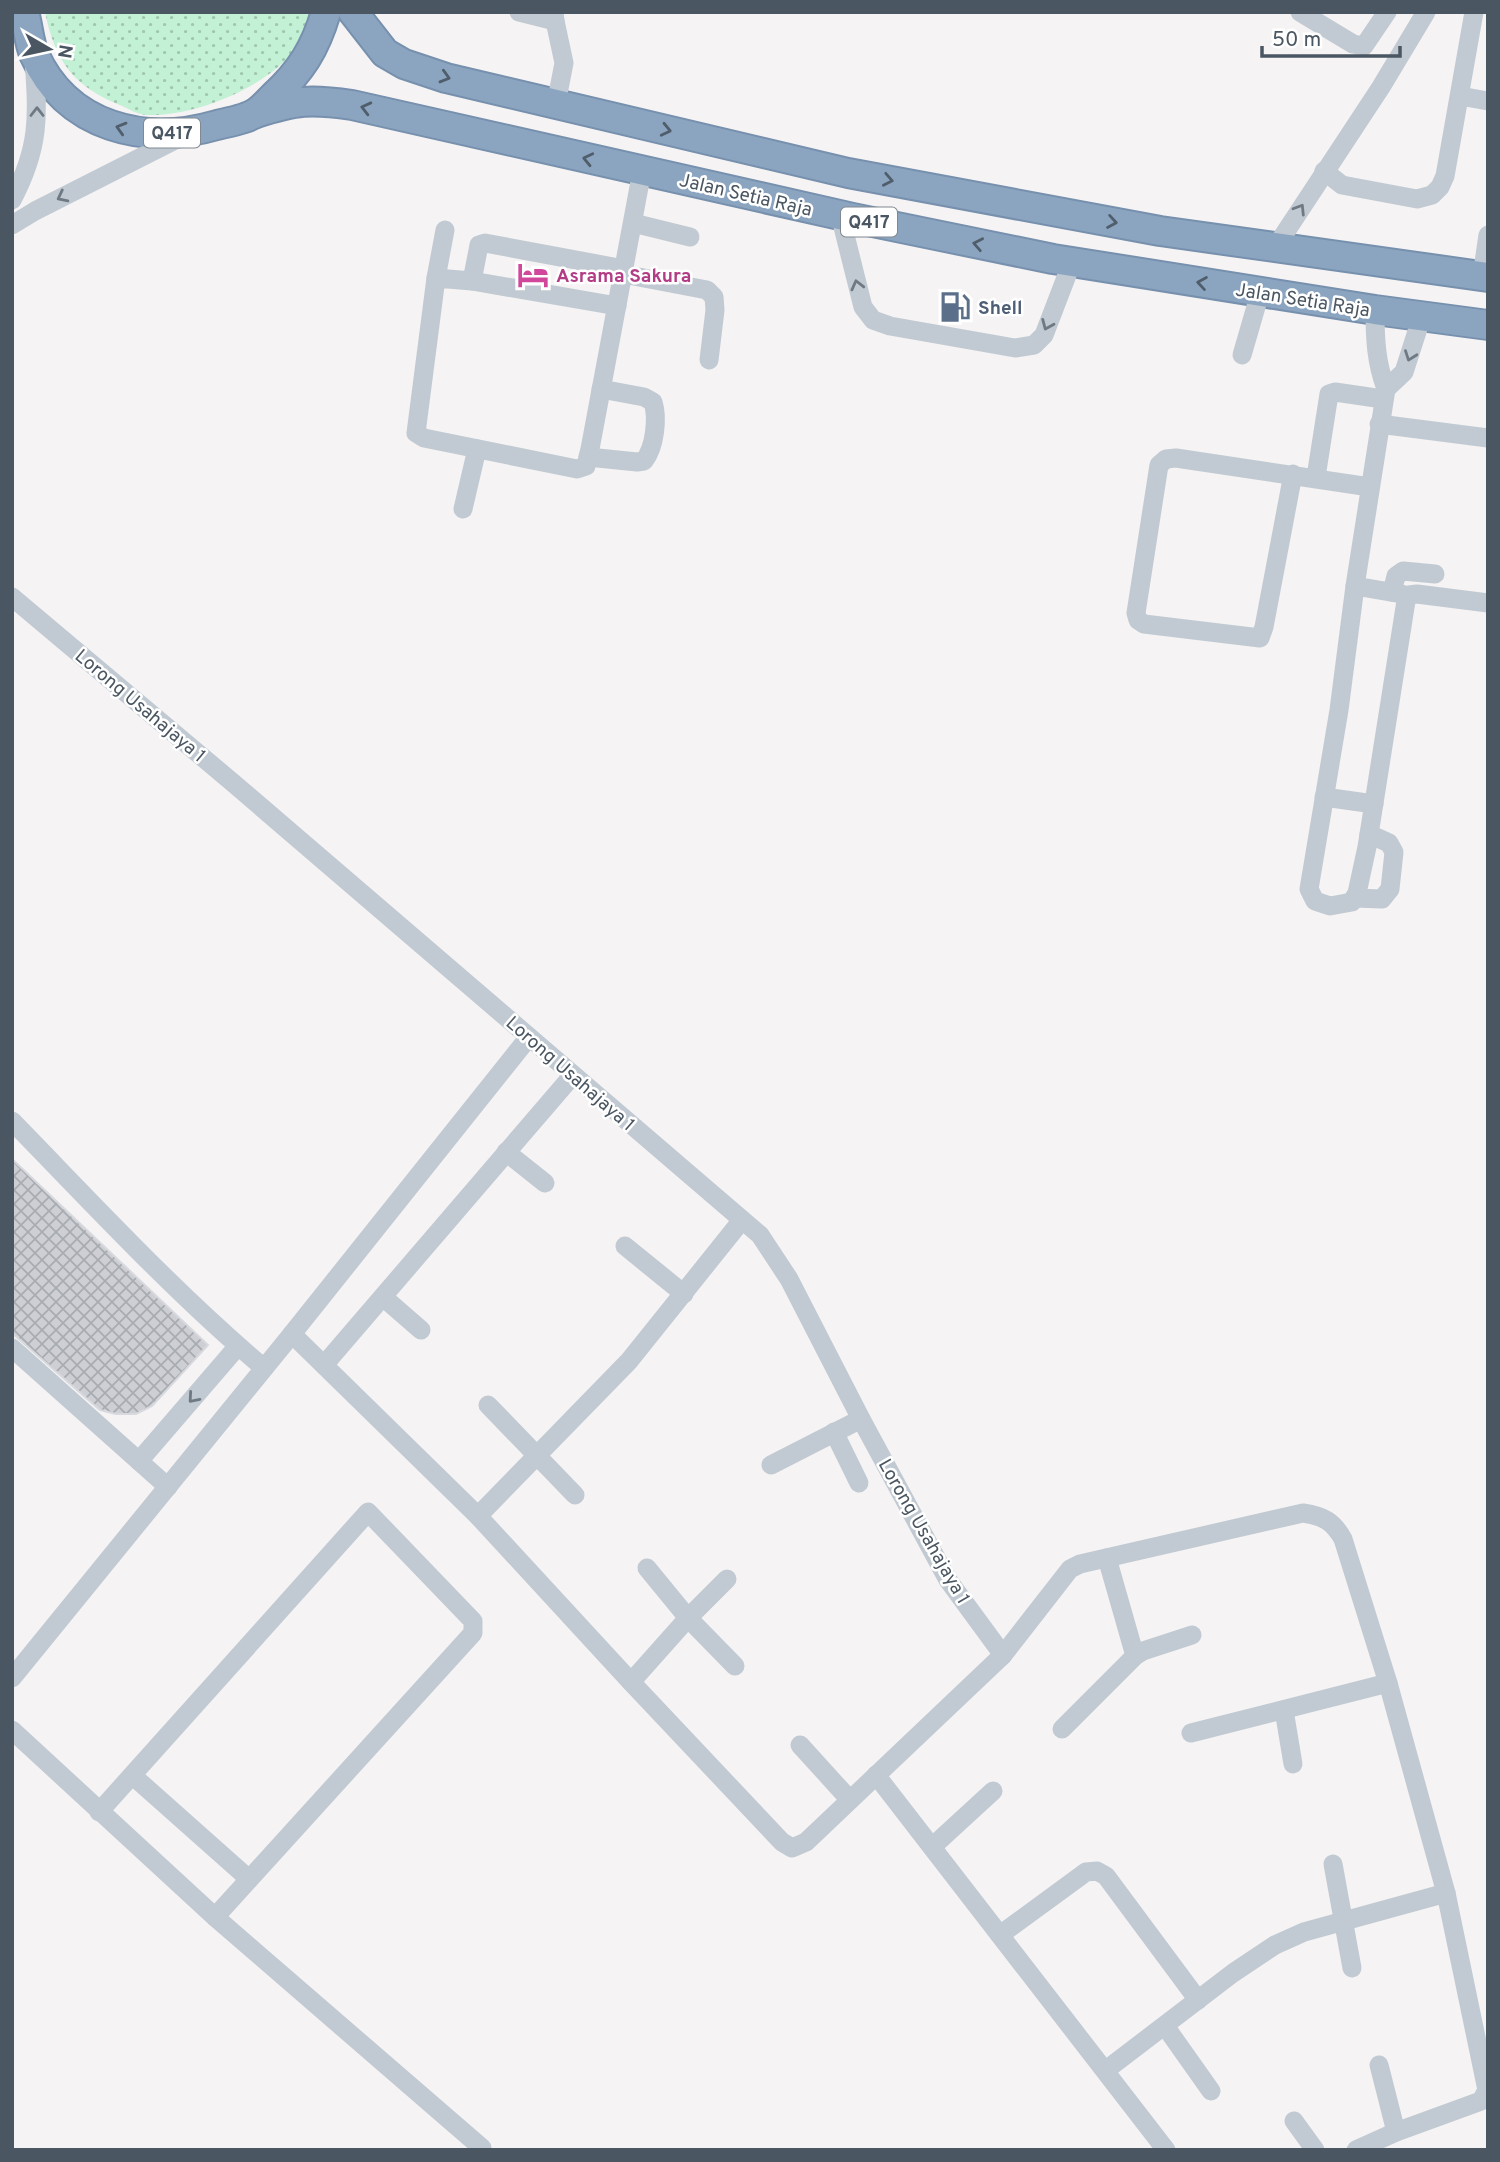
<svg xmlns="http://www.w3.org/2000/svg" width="1500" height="2162" font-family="Overpass,sans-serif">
  <defs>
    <pattern id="grass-dots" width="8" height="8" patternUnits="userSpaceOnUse" patternTransform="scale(1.75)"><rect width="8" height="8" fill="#c3f1d5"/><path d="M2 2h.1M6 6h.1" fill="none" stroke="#a0c6b0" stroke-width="1.8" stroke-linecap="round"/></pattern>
    <pattern id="building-cross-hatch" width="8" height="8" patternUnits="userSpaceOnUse" patternTransform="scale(1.75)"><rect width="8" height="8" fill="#cdcfd5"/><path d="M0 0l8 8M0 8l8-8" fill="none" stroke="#a8abb0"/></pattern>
  </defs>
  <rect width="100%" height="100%" fill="#f5f3f3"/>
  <path fill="url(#grass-dots)" d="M45 12H313C308 28 302 41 291 54 262 89 192 117 147 115 139 115 129 109 122 106 74 87 55 62 45 12Z"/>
  <polygon fill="url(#building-cross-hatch)" stroke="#d7d9de" stroke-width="2" points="12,1159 208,1345 152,1406 136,1414 116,1414 100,1410 12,1333"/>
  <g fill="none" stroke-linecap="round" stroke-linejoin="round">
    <defs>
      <g id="highway">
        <path d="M24 12C28 26 29 42 34 54 67 128 145 146 217 125 229 122 247 119 257 112 263 108 268 102 273 97 301 71 315 49 326 12"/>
        <polyline points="353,12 385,53 404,64 446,78 848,173 1160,231 1488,277"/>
        <path d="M256 113C297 100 310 99 352 105L853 218 1053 259 1375 310 1488 325"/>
      </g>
    </defs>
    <use href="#highway" stroke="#7690ad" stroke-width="32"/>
    <g stroke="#c1cad2" stroke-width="19">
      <polyline points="519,12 555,21 554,12"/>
      <polyline points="1300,12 1353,44 1364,46 1387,12"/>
      <polyline points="555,21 564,63 556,104"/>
      <polyline points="1460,96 1488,101"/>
      <polyline points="1324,171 1342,185 1417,199 1432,195 1440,187 1445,176 1474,12"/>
      <path d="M12 200C40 147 38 117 34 59"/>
      <polyline points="840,215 863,307 873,320 890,326 1015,348 1034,345 1044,335 1072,262"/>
      <polyline points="633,223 690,237"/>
      <polyline points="12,225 35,211 181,137"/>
      <polyline points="1275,248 1381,87 1426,12"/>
      <polyline points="624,269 485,243 479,245 472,281 436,278 416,433 424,438 577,469 586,466 590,449 642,171"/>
      <polyline points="623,274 707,290 714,297 715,310 709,360"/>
      <polyline points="1482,276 1488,235"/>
      <polyline points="436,278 445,230"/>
      <polyline points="472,281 617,306"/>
      <path d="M1375 310C1375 339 1376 362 1386 389L1355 586 1339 710 1309 889 1315 901 1330 906 1352 902 1357 893 1367 847 1406 601 1409 595 1417 594 1488 603"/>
      <polyline points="1242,355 1260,293"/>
      <polyline points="1386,389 1404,372 1422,316"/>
      <polyline points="1379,424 1488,438"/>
      <path d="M588 457 637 462 644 461C655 447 658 418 653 402L644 397 601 389"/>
      <polyline points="1293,474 1264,627 1260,638 1144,624 1138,620 1136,613 1159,465 1166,459 1176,458 1370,487"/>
      <polyline points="1316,477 1329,394 1335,392 1383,399"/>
      <polyline points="463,509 477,449"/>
      <polyline points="1355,586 1402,594"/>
      <polyline points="1392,592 1396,576 1403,571 1435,574"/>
      <polyline points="12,597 232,782 760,1235 789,1279 861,1419 948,1580 1003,1655"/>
      <polyline points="1324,797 1374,804"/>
      <polyline points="1354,898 1382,899 1390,889 1394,852 1389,843 1369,834"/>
      <path d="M12 1121C94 1205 175 1293 264 1368"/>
      <polyline points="506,1152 545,1183"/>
      <polyline points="625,1246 684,1294"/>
      <polyline points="383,1297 421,1330"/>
      <path d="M292 1334 478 1516 631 1682 782 1842 792 1848 806 1842 1003 1655 1070 1569 1080 1564 1303 1513C1323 1516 1333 1521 1343 1539L1388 1683 1446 1893 1487 2090 1481 2101 1396 2132 1356 2150"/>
      <polyline points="12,1348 168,1487"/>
      <polyline points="324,1365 573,1075"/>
      <polyline points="488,1405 575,1495"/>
      <polyline points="834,1432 859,1483"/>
      <polyline points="139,1461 238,1346"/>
      <polyline points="771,1465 861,1419"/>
      <polyline points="478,1516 629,1361 742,1220"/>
      <polyline points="1107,1558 1135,1656"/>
      <polyline points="647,1568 688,1618 735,1666"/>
      <polyline points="12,1678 292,1334 529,1037"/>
      <polyline points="631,1682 688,1618 727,1579"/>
      <polyline points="1284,1710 1293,1764"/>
      <polyline points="1062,1729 1135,1656 1143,1651 1192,1635"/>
      <polyline points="12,1730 215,1917 482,2148"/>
      <polyline points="1191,1733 1388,1683"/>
      <polyline points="800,1745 850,1800"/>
      <polyline points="876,1775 1166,2150"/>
      <polyline points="133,1776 249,1879"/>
      <polyline points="99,1812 368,1512 473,1621 473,1633 215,1917"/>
      <polyline points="932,1847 993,1791"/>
      <polyline points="1333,1864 1352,1968"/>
      <polyline points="1000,1935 1086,1872 1097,1871 1106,1876 1198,2000"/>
      <polyline points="1165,2026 1211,2091"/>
      <polyline points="1379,2065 1396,2132"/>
      <polyline points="1106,2070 1233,1973 1275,1945 1304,1932 1446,1893"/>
      <polyline points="1294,2121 1315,2150"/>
    </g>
    <use href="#highway" stroke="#8ba5c1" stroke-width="28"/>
  </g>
  <defs><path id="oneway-chevron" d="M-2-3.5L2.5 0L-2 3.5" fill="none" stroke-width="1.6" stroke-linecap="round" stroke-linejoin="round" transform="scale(1.75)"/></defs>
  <g stroke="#505e6b">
    <use href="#oneway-chevron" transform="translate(445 77) rotate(16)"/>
    <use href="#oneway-chevron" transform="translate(366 108) rotate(-166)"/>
    <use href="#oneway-chevron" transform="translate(121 128) rotate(-164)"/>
    <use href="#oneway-chevron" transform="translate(666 130) rotate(13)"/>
    <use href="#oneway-chevron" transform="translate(588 159) rotate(-167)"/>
    <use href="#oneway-chevron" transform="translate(888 180) rotate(11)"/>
    <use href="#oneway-chevron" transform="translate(1112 222) rotate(10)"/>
    <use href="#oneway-chevron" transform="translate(978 244) rotate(-169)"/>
    <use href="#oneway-chevron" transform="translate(1202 283) rotate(-171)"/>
  </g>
  <g stroke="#6e7983">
    <use href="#oneway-chevron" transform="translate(37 112) rotate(-90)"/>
    <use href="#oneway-chevron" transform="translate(62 197) rotate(153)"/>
    <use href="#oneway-chevron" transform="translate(1300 209) rotate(-58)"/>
    <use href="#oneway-chevron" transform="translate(857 285) rotate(-104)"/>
    <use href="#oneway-chevron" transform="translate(1047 325) rotate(113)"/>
    <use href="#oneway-chevron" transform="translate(1410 356) rotate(110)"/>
    <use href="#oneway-chevron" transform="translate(193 1398) rotate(131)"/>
  </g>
  <defs>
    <symbol id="hotel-bare" viewBox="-9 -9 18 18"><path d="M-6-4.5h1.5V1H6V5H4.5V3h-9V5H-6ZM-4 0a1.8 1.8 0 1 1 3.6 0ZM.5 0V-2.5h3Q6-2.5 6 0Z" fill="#d1479c" stroke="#fff" stroke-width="2.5" paint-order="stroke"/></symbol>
    <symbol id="fuel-bare" viewBox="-9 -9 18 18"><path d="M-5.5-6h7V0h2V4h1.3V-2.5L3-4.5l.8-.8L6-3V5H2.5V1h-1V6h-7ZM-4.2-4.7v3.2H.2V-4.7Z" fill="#5c6f8a" stroke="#fff" stroke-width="2.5" paint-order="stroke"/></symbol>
  </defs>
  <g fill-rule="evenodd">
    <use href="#hotel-bare" x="511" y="253" width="44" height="44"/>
    <use href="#fuel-bare" x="933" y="285" width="44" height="44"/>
  </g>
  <g text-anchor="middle" stroke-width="5" stroke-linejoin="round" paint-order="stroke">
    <g fill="#fff" stroke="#808990" stroke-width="2">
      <rect x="144" y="118.5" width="56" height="29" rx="5"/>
      <rect x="841" y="207.5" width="56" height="29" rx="5"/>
    </g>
    <g font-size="18" font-weight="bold" fill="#4a5661">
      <text x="172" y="139">Q417</text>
      <text x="869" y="228">Q417</text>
    </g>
    <g font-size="19" fill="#4a5661" stroke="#fff">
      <text transform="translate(746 194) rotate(13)" y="7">Jalan Setia Raja</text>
      <text transform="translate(1303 299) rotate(9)" y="7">Jalan Setia Raja</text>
      <text transform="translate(141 705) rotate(40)" y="7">Lorong Usahajaya 1</text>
      <text transform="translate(571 1073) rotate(41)" y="7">Lorong Usahajaya 1</text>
      <text transform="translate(925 1531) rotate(60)" y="7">Lorong Usahajaya 1</text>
    </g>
    <g font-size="19" font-weight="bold" fill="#b23c85" stroke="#fff" text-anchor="start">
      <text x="556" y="282">Asrama Sakura</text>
    </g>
    <g font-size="19" font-weight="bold" fill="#4e5e75" stroke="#fff" text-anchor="start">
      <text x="978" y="314">Shell</text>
    </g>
  </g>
  <rect width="1500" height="2162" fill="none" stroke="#4a5661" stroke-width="28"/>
  <g transform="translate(49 49) rotate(99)" stroke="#ffffff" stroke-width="5" paint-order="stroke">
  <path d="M0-5L12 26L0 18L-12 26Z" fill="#4a5661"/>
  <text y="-10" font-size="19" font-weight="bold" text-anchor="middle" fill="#4a5661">N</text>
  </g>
  <path d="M1262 46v10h138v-10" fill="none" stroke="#4a5661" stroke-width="3.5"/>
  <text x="1272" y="46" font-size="21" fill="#4a5661" stroke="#ffffff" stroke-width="5" paint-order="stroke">50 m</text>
</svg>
